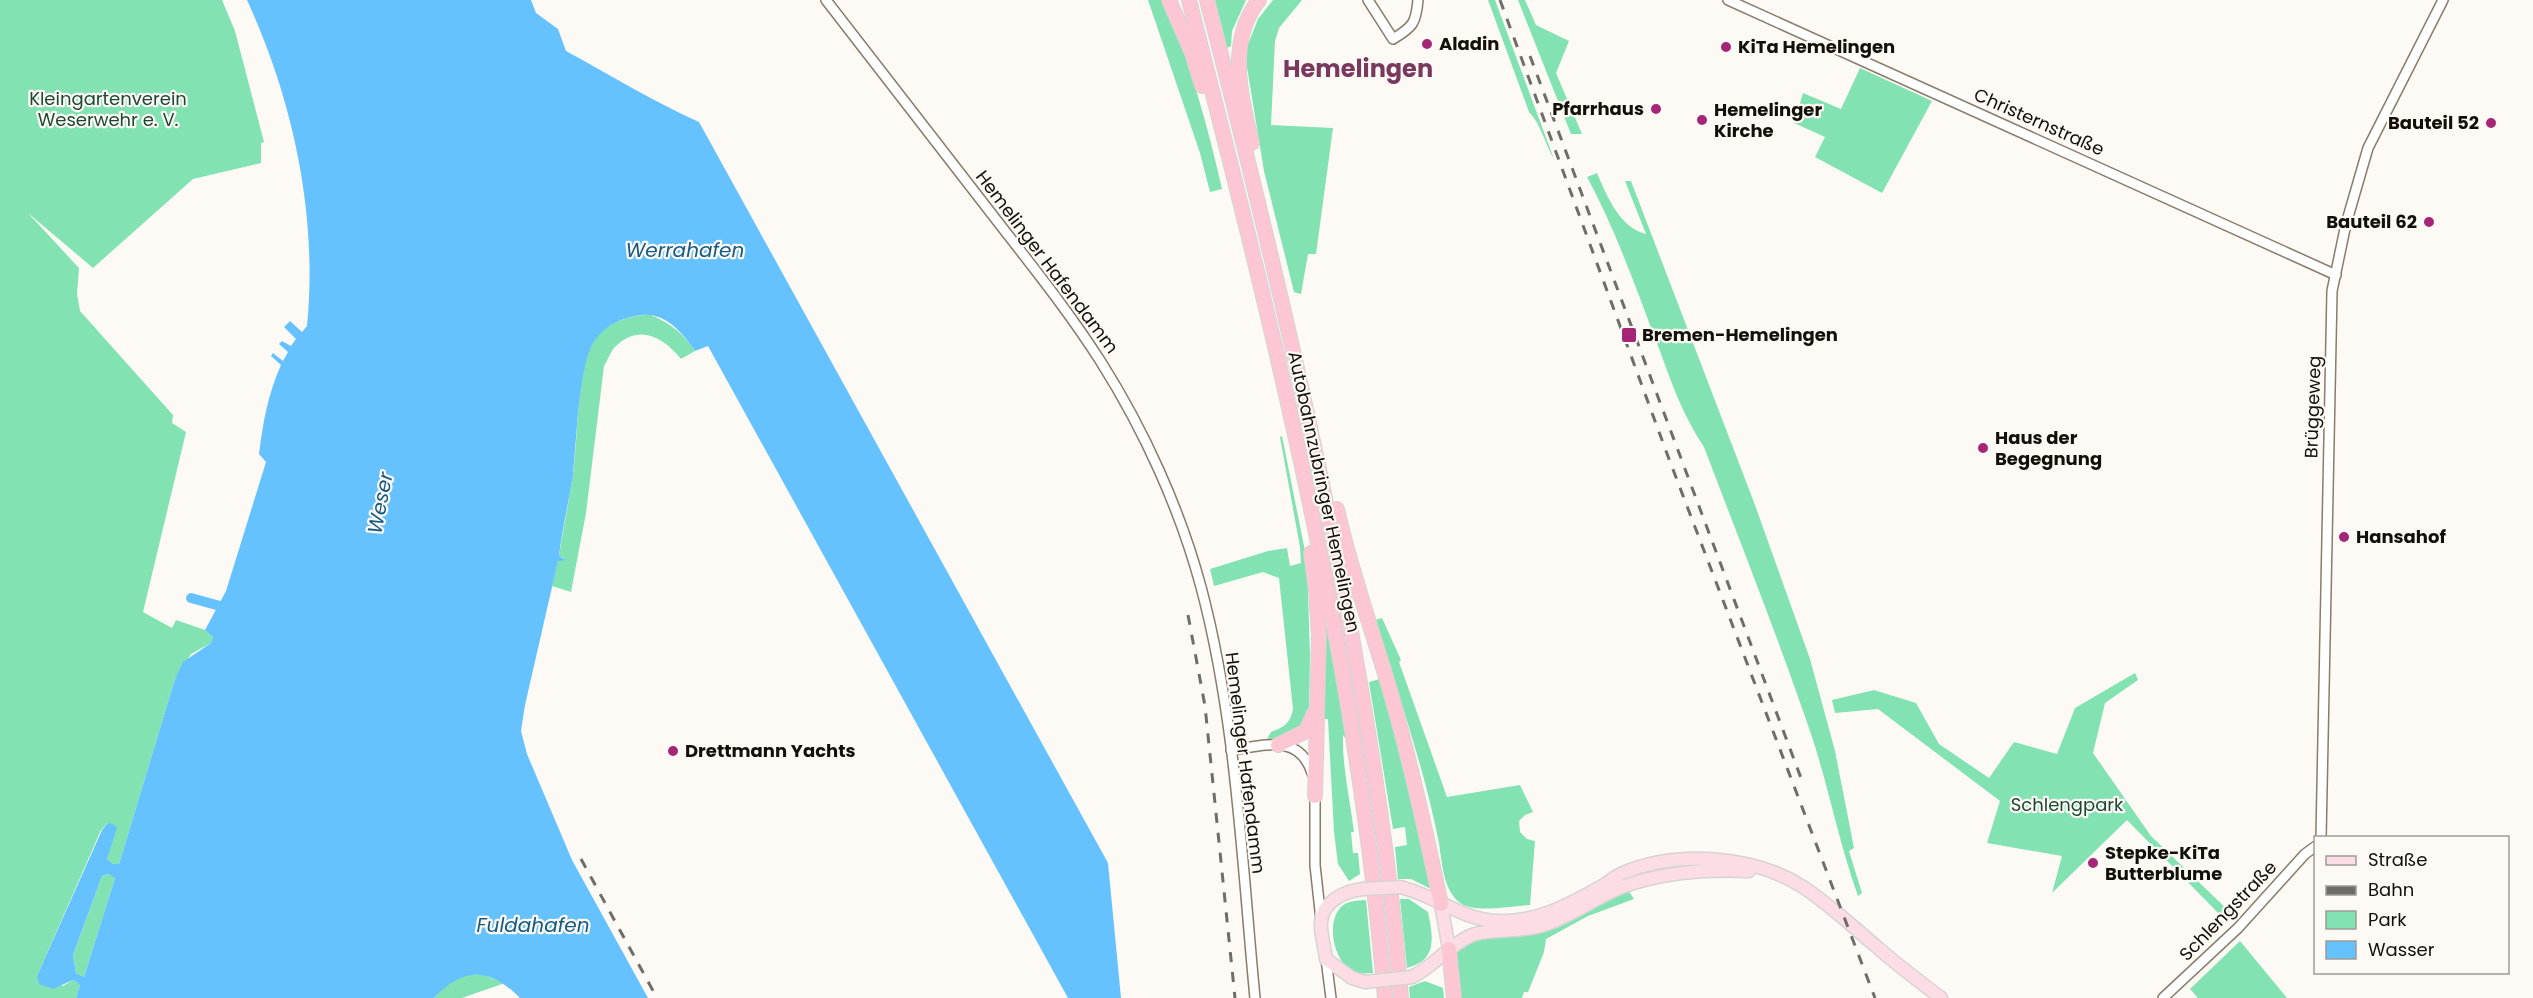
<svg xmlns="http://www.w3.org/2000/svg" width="2533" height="998" font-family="Poppins,sans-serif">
  <rect width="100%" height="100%" fill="#fdfaf6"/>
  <g fill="#82e2b2">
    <polygon points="0,0 222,0 235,31 264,142 261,143 261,163 193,179 93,268 28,213 79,268 77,294 80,311 173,415 172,423 186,432 143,612 172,628 176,620 205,630 213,637 211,643 191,654 175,679 119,864 113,864 107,859 111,845 108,823 101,830 37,976 63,986 73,980 80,985 76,998 0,998"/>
    <path d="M1148 0H1164C1190 63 1207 123 1222 189L1210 192 1200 153Z"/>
    <polygon points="1215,0 1246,0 1232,31 1231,46 1227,48"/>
    <polygon points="1273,0 1302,0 1279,28 1275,41 1271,125 1333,128 1316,254 1308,254 1301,294 1294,292 1264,171 1247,67 1247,47 1258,19"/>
    <path d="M1488 0H1495L1554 159C1545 144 1541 124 1529 112Z"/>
    <polygon points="1518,0 1525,0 1536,25 1569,41 1556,73 1582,134 1571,134"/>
    <polygon points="1860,68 1932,101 1882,193 1815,157 1825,137 1794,123 1803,93 1841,109"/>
    <path d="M1597 173C1607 196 1620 228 1646 234L1625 181H1631L1755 505 1810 659 1835 751 1854 848 1849 851 1862 893 1858 896C1839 843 1829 788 1811 734 1778 637 1740 542 1704 447 1683 415 1673 387 1660 351 1637 292 1617 232 1587 177Z"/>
    <path d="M649 314C670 323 682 332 695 351L681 359C664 338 640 323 616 346 611 350 608 360 604 366L586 513 571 592 552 586 558 560 565 559 559 556C563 529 569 502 573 474 578 441 577 367 593 342 606 322 627 317 649 314Z"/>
    <path d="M1282 436 1307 561 1310 656 1309 712 1301 729 1280 738 1267 739 1271 732C1284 727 1290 724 1293 709L1279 578 1263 572 1214 586 1210 569 1268 551 1287 548 1290 566 1301 563 1300 547 1280 437Z"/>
    <path d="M1321 585 1347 740 1343 735C1342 767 1350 799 1354 832H1351L1353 853H1358L1360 874 1349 881 1338 864 1334 832 1328 719H1321Z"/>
    <path d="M1382 618 1401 660 1399 662 1447 797 1520 785 1533 812 1525 815 1519 821 1520 832 1527 839 1535 841 1530 905C1511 906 1473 914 1459 902 1443 889 1442 862 1439 843 1424 767 1398 693 1375 620Z"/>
    <polygon points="2135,673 2138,680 2105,703 2093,753 2151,836 2232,914 2225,920 2127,820 2052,893 2062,856 1987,843 2000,801 1878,709 1835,713 1832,700 1874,690 1916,703 1939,744 1989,778 2014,742 2057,754 2075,708"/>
    <polygon points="1380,679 1410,784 1433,890 1411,879 1398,879 1395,847 1407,845 1405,827 1393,829 1369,682"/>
    <polygon points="108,874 115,878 84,977 76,973 73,955 102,876"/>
    <polygon points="1628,890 1634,899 1588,916 1546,939 1544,952 1528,992 1524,992 1522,998 1459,998 1456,953 1472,941 1511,936"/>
    <path d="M1400 899H1409L1428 912C1433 937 1438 960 1407 968Z"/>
    <path d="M1366 900 1373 973C1368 973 1362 974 1358 973 1335 968 1325 925 1340 908 1347 900 1357 901 1366 900Z"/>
    <polygon points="2240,941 2287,998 2198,998 2190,989"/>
    <polygon points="466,975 484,975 505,983 462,998 434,998 448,983"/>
    <polygon points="1425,981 1443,988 1444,998 1410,998 1409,987"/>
  </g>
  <path fill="#66c2fe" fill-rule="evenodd" d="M247 0H531L536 13 558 29 566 51C610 75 653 101 699 122L1108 863 1121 998H1068L708 346 695 351C683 333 665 312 641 315 622 318 607 324 595 340 578 363 577 444 573 475 569 502 562 529 559 556L566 560 558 561 525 705 521 731 527 754 572 860 648 998H520C490 968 464 966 434 998H76L80 985 73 980 53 989 39 984 37 976 102 830 108 823 113 824 117 828 107 859 113 864H119L175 679 183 662 211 643 213 637 205 630 226 591 266 462 259 454C263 422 268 394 281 365L271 356 273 353 283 361 288 352 279 344 282 341 291 346 296 339 284 327 290 321 302 332 307 326C318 215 293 100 247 0ZM108 874 115 878 84 977 76 973 73 955 102 876Z"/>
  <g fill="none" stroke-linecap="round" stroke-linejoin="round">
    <polyline stroke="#66c2fe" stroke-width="10" points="191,598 231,609"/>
    <defs>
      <g id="minor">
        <path d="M826 0C878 68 931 136 984 204 1024 256 1066 307 1101 362 1144 430 1180 509 1201 587 1236 718 1242 863 1255 998"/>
        <path d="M1368 0 1393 39C1413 27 1416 23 1418 0"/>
        <polyline points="1728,0 2336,275"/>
        <path d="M1231 750C1264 746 1299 733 1312 773"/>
        <polyline points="1315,793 1315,865 1321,920"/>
        <polyline points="2321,838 2332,291 2346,224 2368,148 2443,0"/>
        <polyline points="1326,959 1331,998"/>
        <polyline points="2163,998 2238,928 2305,854 2316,846"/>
      </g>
      <g id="major">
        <path d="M1400 887C1435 895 1461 920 1498 921 1536 923 1571 904 1604 885 1610 881 1616 876 1623 873 1677 850 1753 855 1803 887 1829 904 1853 927 1877 947 1897 965 1919 981 1941 998"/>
        <path d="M1363 889C1345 891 1323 901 1321 922 1320 933 1325 948 1326 959L1352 978 1365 982"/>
        <polyline points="1441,904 1449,949"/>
        <path d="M1412 977C1434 966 1449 945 1472 935 1490 928 1522 933 1544 925 1572 916 1596 897 1622 887 1662 872 1708 869 1749 871"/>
      </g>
      <g id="highway">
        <polyline points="1169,0 1192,53 1202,86"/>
        <path d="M1189 0C1273 328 1357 659 1385 998"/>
        <path d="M1207 0C1262 213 1314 427 1353 643 1374 761 1392 879 1401 998"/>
        <path d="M1252 143C1240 96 1227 40 1259 0"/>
        <path d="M1337 509C1351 572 1373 632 1391 694 1411 764 1426 834 1441 904"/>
        <polyline points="1311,553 1316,590 1319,636 1315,796"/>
        <polyline points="1278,745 1306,731 1314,713"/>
        <polyline points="1449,949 1454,998"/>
      </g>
    </defs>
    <use href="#minor" stroke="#887c6a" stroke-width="12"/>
    <use href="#major" stroke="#d5d4d3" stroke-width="15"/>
    <use href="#highway" stroke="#d5d4d3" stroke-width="16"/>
    <use href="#minor" stroke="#fff" stroke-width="9"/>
    <use href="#major" stroke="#fddde4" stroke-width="12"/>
    <use href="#highway" stroke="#fcc7d2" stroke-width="14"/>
    <g stroke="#706d68" stroke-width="3" stroke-dasharray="10 10" stroke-linecap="butt">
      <polyline points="1500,0 1669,459 1875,998"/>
      <polyline points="1530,56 1801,778"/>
      <polyline points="1188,615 1205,706 1235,998"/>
      <polyline points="581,859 657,998"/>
    </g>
    <defs>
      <g id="major-bridge">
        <polyline points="1363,889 1400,887"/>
        <polyline points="1365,982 1412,977"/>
      </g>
    </defs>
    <use href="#major-bridge" stroke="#d5d4d3" stroke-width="15" stroke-linecap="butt"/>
    <use href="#major-bridge" stroke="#fddde4" stroke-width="12"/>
  </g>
  <g fill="#a52576" stroke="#fdfaf6" stroke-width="2">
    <circle cx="1427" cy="44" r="6"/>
    <circle cx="1726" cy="47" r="6"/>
    <circle cx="1656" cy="109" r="6"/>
    <circle cx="1702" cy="120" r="6"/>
    <circle cx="2491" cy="123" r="6"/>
    <circle cx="2429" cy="222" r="6"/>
    <rect x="1621" y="327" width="16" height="16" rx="3"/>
    <circle cx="1983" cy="448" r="6"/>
    <circle cx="2344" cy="537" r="6"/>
    <circle cx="673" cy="751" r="6"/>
    <circle cx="2093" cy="863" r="6"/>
  </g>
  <g text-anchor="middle" stroke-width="4.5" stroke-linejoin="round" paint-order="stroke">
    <g font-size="18" font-weight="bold" fill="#130f09" stroke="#fdfaf6" text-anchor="start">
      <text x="1439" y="50">Aladin</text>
      <text x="1738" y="53">KiTa Hemelingen</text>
      <text x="1644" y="115" text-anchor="end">Pfarrhaus</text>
      <text x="1714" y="116">Hemelinger<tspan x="1714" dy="21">Kirche</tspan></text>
      <text x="2479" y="129" text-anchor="end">Bauteil 52</text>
      <text x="2417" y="228" text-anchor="end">Bauteil 62</text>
      <text x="1642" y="341">Bremen-Hemelingen</text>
      <text x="1995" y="444">Haus der<tspan x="1995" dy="21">Begegnung</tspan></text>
      <text x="2356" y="543">Hansahof</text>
      <text x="685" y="757">Drettmann Yachts</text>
      <text x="2105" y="859">Stepke-KiTa<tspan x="2105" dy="21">Butterblume</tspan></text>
    </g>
    <g font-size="18" fill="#1c4733" stroke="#fdfaf6">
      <text x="108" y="105">Kleingartenverein<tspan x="108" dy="21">Weserwehr e. V.</tspan></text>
      <text x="2067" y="811">Schlengpark</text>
    </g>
    <g font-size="18" fill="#130f09" stroke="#fdfaf6">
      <text transform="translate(2039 122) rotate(24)" y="6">Christernstraße</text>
      <text transform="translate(1047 262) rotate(53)" y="6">Hemelinger Hafendamm</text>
      <text transform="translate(2313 407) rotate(-88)" y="6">Brüggeweg</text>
      <text transform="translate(1324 492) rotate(78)" y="6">Autobahnzubringer Hemelingen</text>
      <text transform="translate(1245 763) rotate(83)" y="6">Hemelinger Hafendamm</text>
      <text transform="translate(2228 911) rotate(-46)" y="6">Schlengstraße</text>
    </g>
    <g font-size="20" font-style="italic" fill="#155a81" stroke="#fdfaf6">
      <text x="685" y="257">Werrahafen</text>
      <text transform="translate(380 503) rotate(-79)" y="7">Weser</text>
      <text x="533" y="932">Fuldahafen</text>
    </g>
    <g font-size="24" font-weight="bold" fill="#79395d" stroke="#fdfaf6">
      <text x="1358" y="77">Hemelingen</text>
    </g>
  </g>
  <rect x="2314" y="836" width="195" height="138" fill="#fdfaf6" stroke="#9f9c97" stroke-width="1.5"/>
  <rect x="2326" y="856" width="30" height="9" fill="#fddde4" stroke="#9f9c97" stroke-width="1.5"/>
  <text x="2368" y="866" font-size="18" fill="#130f09">Straße</text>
  <rect x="2326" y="886" width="30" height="9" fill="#706d68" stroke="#9f9c97" stroke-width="1.5"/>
  <text x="2368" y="896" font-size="18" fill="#130f09">Bahn</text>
  <rect x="2326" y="911" width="30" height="18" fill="#82e2b2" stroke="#9f9c97" stroke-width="1.5"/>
  <text x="2368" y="926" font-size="18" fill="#130f09">Park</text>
  <rect x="2326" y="941" width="30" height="18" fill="#66c2fe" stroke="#9f9c97" stroke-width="1.5"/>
  <text x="2368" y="956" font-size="18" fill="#130f09">Wasser</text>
</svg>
